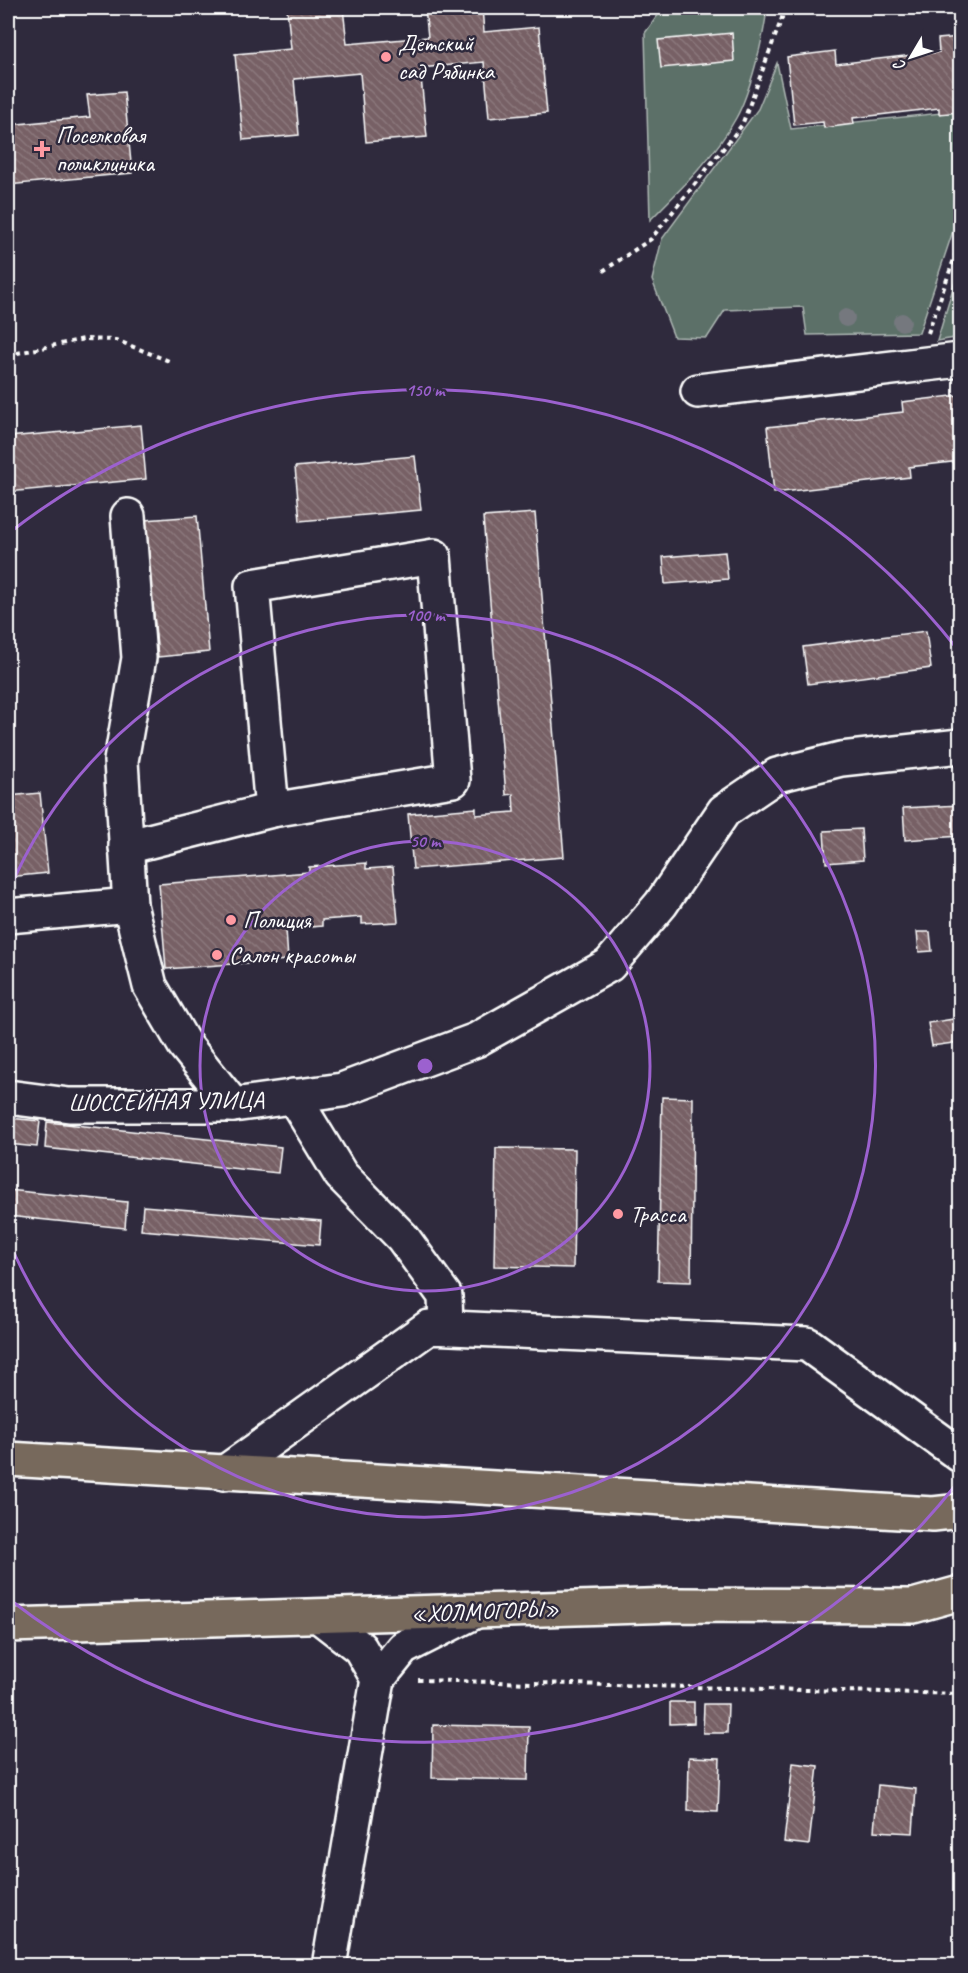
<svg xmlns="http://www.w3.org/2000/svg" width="968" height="1973" font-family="Caveat,sans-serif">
  <defs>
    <pattern id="building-back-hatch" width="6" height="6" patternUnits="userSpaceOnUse" patternTransform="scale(1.5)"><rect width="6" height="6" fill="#776065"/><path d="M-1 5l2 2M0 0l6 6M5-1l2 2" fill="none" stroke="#8b787c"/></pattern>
  </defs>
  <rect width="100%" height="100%" fill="#2f2a3d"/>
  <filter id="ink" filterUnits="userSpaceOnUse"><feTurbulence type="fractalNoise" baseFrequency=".0167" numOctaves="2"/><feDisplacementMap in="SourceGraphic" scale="12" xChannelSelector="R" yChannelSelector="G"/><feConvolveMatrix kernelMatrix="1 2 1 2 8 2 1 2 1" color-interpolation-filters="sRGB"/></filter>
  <g filter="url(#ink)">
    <g fill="#5b6f67" stroke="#adb7b3" stroke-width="1.5">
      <path d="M663 8H767C764 37 750 93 736 118 716 155 679 191 650 220L645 33Z"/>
      <polygon points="777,63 791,129 960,111 960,210 919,333 807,335 803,307 725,310 707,338 674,337 652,280 662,239 758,109"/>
      <polygon points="960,265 960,337 937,341"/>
    </g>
    <g fill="url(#building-back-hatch)" stroke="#fff" stroke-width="1.5">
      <polygon points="287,8 343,8 347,44 428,37 425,8 482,8 484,32 539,27 547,113 489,118 484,62 420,68 427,137 366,142 360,73 294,79 299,135 243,140 235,54 291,49"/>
      <polygon points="732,33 734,61 661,68 658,40"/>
      <polygon points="960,37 960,112 939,114 939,108 853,118 854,124 824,128 823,122 794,125 787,57 835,51 836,64 939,52 938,39"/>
      <polygon points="124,92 132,173 8,185 8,125 90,117 87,95"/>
      <polygon points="960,395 960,461 909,467 910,477 774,493 767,427 903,412 902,402"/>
      <polygon points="141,425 146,479 8,492 8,437"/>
      <polygon points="415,456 421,510 300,521 295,467"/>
      <polygon points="535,513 564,857 413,869 408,814 476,808 476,815 514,812 513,794 506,795 483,517"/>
      <polygon points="197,516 209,652 158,657 145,520"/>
      <polygon points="725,552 728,579 665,584 663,557"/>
      <polygon points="926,631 931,668 808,684 803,647"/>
      <polygon points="40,793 48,873 8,877 8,796"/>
      <polygon points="960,805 960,836 905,840 903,808"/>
      <polygon points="861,829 863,860 826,863 824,831"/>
      <polygon points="366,863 366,869 393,867 398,922 362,924 362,917 322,920 322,926 286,929 288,960 166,969 159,884 309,872 309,867"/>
      <polygon points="917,932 930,932 932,951 919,952"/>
      <polygon points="960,1018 960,1042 932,1046 928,1023"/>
      <polygon points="662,1097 693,1098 691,1282 658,1281"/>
      <polygon points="8,1118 40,1121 37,1147 8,1144"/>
      <polygon points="47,1122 281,1147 278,1173 45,1148"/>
      <polygon points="496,1148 575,1149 573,1268 494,1266"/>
      <polygon points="8,1190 127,1202 125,1228 8,1216"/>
      <polygon points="143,1206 321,1221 319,1245 141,1230"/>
      <polygon points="670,1702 694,1702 694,1723 670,1724"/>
      <polygon points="704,1704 728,1704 727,1733 703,1733"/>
      <polygon points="433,1725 529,1727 528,1780 432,1778"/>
      <polygon points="689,1757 720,1758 718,1812 688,1811"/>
      <polygon points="793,1763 818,1766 809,1845 784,1842"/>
      <polygon points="878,1785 916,1789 913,1833 874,1831"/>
    </g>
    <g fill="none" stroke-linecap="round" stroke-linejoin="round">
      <defs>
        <g id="minor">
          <polyline points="698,391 960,360"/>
          <polyline points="128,516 139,658 121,761 130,905 150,986 184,1044 233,1105"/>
          <polygon points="434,556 453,780 272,810 252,586"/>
          <polyline points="126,847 272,810"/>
          <polyline points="8,916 130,905"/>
          <polyline points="293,1096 341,1175 403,1238 445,1296 446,1327"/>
          <polyline points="8,1097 69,1105 233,1105 342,1090 476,1040 609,965 661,904 724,811 777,775 841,759 960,746"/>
          <polyline points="224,1473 429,1327 807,1344 960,1455"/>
          <polyline points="320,1617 360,1648 378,1679 329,1966"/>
          <polyline points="378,1679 403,1648 474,1612"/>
        </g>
        <g id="highway">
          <polyline points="8,1459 933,1514 960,1511"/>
          <polyline points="8,1625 677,1605 913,1606 960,1593"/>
        </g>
      </defs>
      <use href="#minor" stroke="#fff" stroke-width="38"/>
      <use href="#highway" stroke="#fff" stroke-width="38"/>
      <g stroke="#fff" stroke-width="4" stroke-dasharray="4.5 4.5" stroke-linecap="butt">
        <polyline points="603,271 651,239 742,125 782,18 783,8"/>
        <polyline points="928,333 960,242"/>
        <polyline points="8,352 13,354 84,339 116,340 169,361"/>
        <polyline points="418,1680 960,1694"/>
      </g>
      <use href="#minor" stroke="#2f2a3d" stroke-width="33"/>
      <use href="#highway" stroke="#77695c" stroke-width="33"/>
    </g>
    <g fill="#74787e">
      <circle cx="846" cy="318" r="9"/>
      <circle cx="902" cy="322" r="9"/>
    </g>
  </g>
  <g fill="none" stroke="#9c61cf" stroke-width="3">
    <circle cx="425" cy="1066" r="225"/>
    <path d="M8 893A451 451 0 1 1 8 1239"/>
    <path d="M958 1482A676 676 0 0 1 9 1599M9 533A676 676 0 0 1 958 650"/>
  </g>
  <g fill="#ff9aa2" stroke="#2f2a3d" stroke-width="2">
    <circle cx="386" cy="57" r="6"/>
    <path d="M39 140h6v6h6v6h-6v6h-6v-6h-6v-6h6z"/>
    <circle cx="231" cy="920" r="6"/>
    <circle cx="217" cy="955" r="6"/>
    <circle cx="618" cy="1214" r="6"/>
  </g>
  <g text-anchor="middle" stroke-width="5" stroke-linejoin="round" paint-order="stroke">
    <g font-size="24" fill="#fff" stroke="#2f2a3d" text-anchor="start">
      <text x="398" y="51">Детский<tspan x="398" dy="28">сад Рябинка</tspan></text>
      <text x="56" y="143">Поселковая<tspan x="56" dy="28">поликлиника</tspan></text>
      <text x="243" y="928">Полиция</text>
      <text x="229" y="963">Салон красоты</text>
      <text x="630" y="1222">Трасса</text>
    </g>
    <g font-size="24" fill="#fff" stroke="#2f2a3d">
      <text transform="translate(166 1101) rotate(-1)" y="8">ШОССЕЙНАЯ УЛИЦА</text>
      <text transform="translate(485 1611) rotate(-2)" y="8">«ХОЛМОГОРЫ»</text>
    </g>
  </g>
  <circle cx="425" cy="1066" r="9" fill="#9c61cf" stroke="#2f2a3d" stroke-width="3"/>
  <g font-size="18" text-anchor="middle" font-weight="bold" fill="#9c61cf" stroke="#2f2a3d" stroke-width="5" stroke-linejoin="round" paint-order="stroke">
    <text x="425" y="396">150 m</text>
    <text x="425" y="621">100 m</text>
    <text x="425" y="847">50 m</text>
  </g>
  <rect width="968" height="1973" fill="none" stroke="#2f2a3d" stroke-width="30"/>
  <rect x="15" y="15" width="938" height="1943" fill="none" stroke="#fff" stroke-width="2" filter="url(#ink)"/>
  <g transform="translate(911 57) rotate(231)" stroke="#2f2a3d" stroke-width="4.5" paint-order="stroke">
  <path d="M0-4.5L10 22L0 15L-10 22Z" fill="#ffffff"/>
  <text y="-9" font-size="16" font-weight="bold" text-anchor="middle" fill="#ffffff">С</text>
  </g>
</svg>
